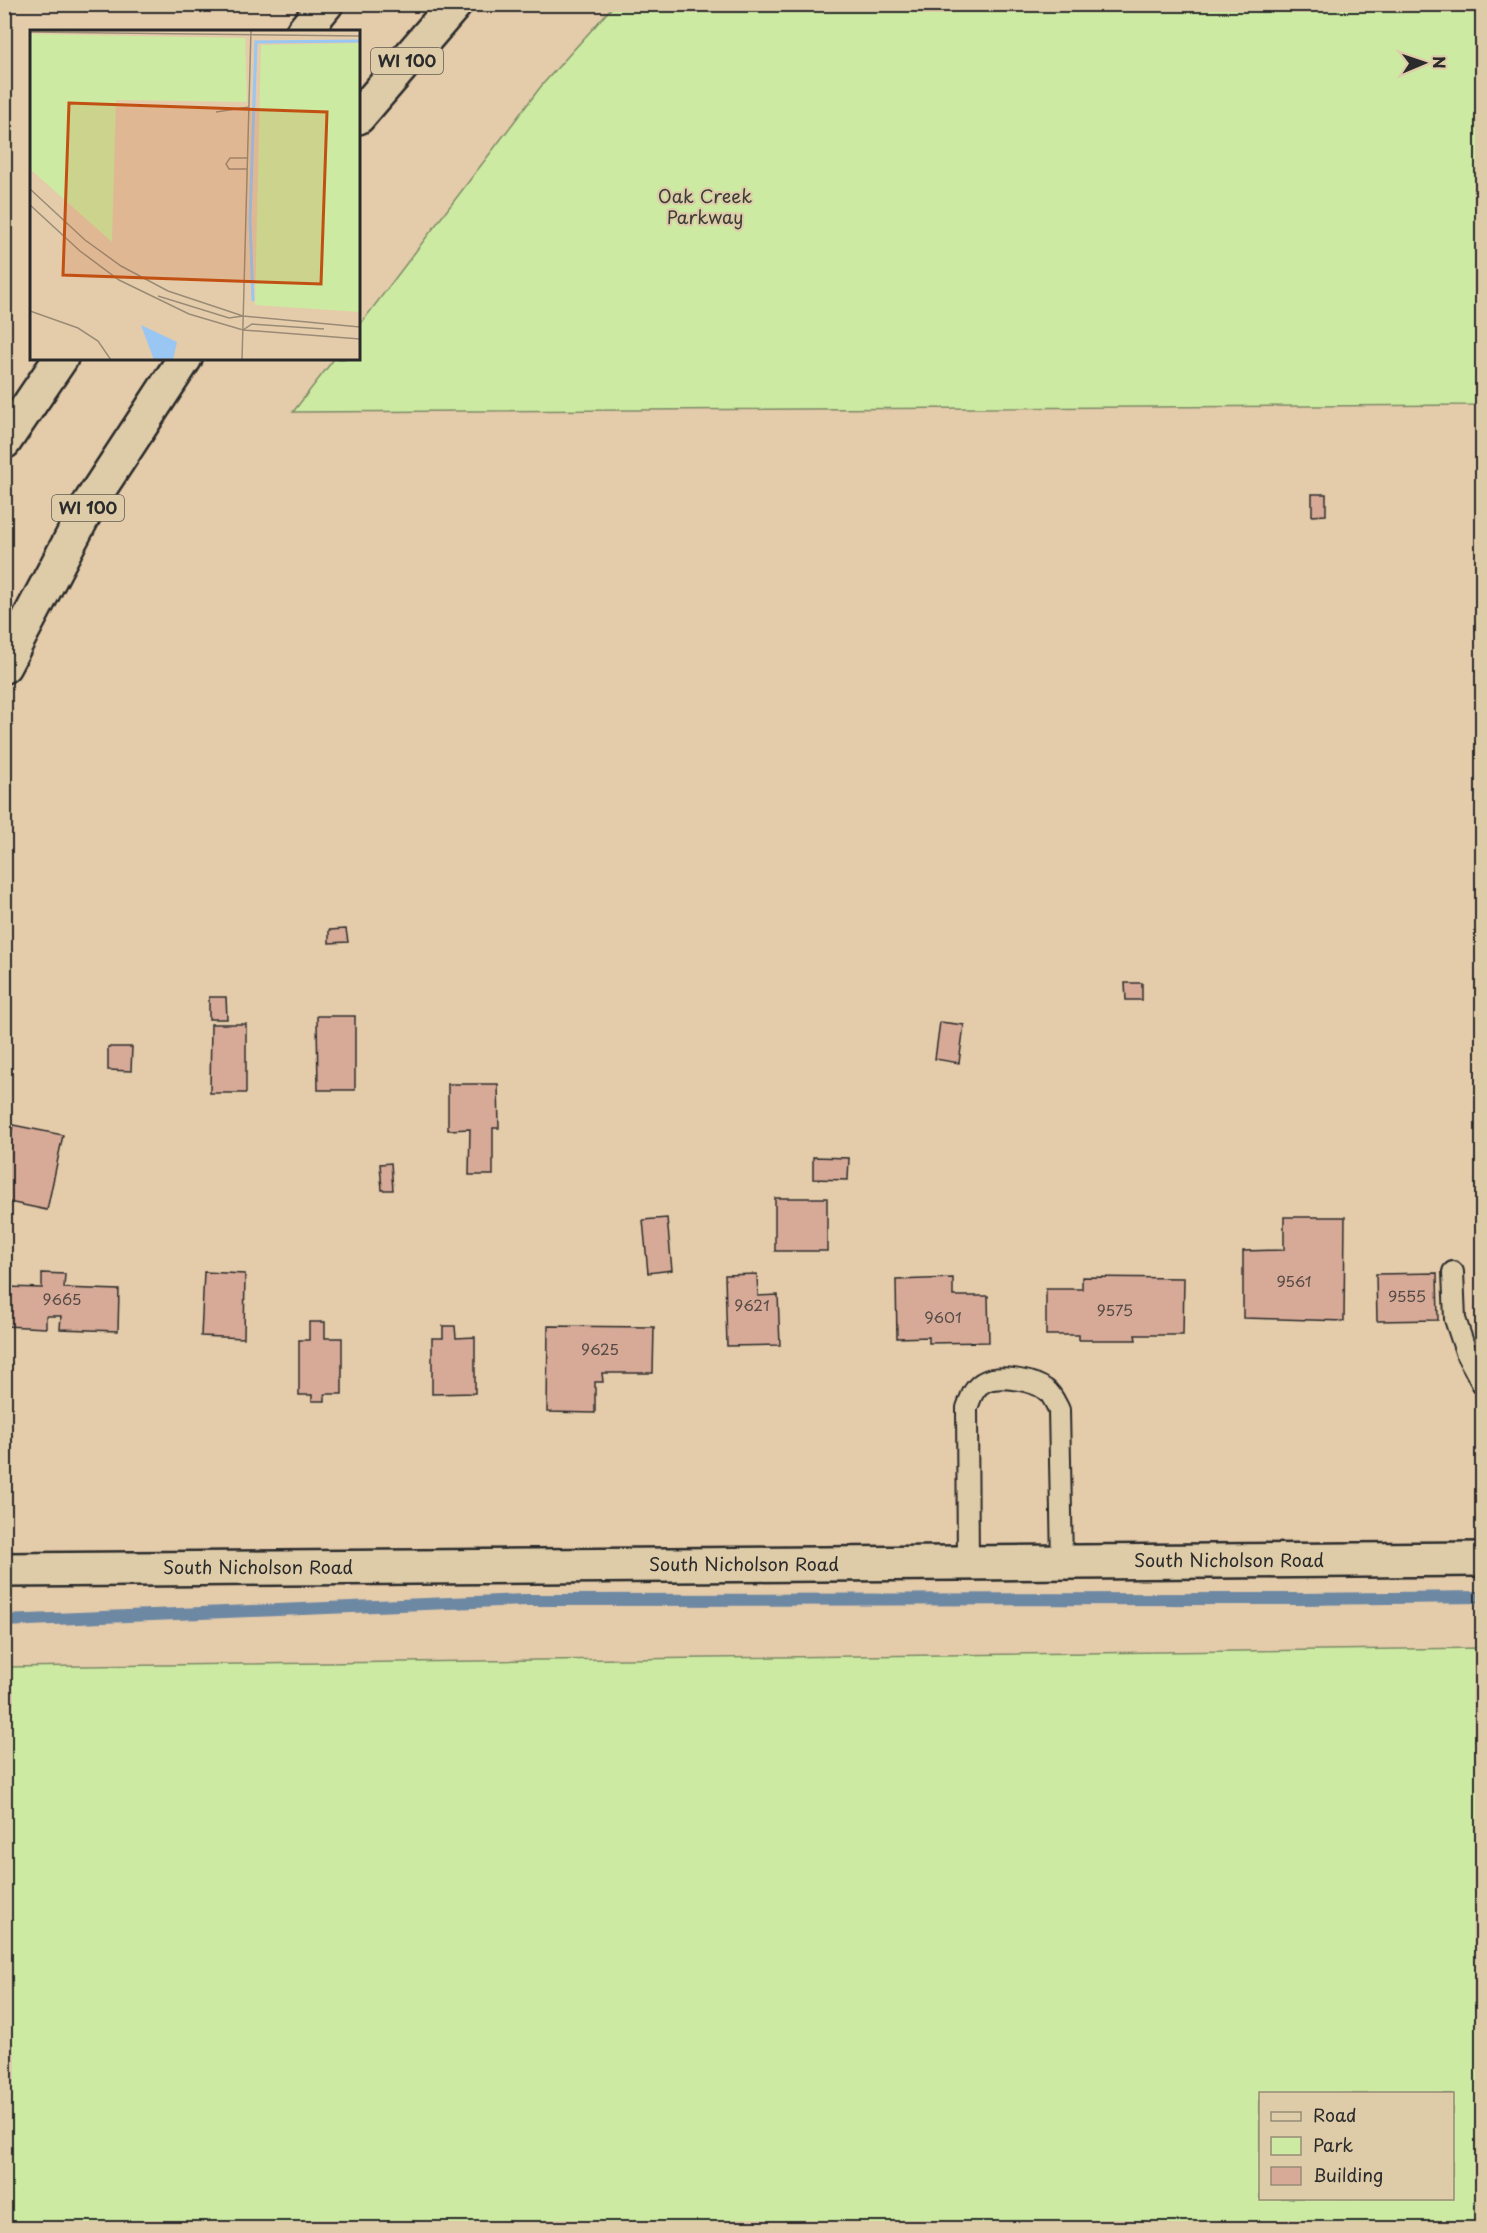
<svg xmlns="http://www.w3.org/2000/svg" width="1487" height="2233" font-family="'Playpen Sans',sans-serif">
  <rect width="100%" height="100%" fill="#e4cbaa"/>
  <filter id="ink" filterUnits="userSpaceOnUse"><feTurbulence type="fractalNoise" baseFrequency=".0167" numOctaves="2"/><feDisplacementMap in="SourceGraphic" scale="12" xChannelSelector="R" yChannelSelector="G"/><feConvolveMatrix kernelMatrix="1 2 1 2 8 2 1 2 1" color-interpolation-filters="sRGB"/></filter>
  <g filter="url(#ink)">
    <g fill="#cdeaa2" stroke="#7c8a66" stroke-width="1.5" fill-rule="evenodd">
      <polygon points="614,5 1482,5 1482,405 293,412 334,359 358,358 359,326 542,85"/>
      <path d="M1482 1648V2228H5V1667ZM1260 2094H1452V2198H1260Z"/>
    </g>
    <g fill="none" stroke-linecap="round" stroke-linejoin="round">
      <polyline stroke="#6d88a3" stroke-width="12" points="4,1621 526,1600 1298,1599 1482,1597"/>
    </g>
    <g fill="#d6aa97" stroke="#2b2b2b" stroke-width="1.5">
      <polygon points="1312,494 1326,494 1326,515 1312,516"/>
      <polygon points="346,929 348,942 329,943 329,930"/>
      <polygon points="1125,983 1142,983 1142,1000 1126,1000"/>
      <polygon points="209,997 226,997 227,1019 209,1019"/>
      <polygon points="317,1016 355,1016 355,1090 318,1090"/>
      <polygon points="940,1022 964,1025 959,1063 935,1059"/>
      <polygon points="211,1024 246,1024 246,1093 210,1093"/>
      <polygon points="108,1047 132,1047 131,1071 108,1070"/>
      <polygon points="448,1084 498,1084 499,1128 493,1128 493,1175 469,1175 470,1129 448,1130"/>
      <polygon points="13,1125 63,1135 47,1210 4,1201 4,1164"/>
      <polygon points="813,1157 849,1158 848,1180 813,1179"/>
      <polygon points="391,1163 393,1190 382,1190 380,1164"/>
      <rect x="775" y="1198" width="52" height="53"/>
      <polygon points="1284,1217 1345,1217 1344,1321 1243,1318 1243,1251 1284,1250"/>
      <polygon points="667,1218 672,1270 648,1273 643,1220"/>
      <polygon points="204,1272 245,1274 244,1338 201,1336"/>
      <polygon points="42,1273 65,1274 64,1288 119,1290 118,1331 60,1329 61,1316 46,1316 46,1328 5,1326 6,1287 42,1288"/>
      <polygon points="1437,1273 1438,1320 1377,1321 1376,1274"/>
      <polygon points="757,1274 758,1296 778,1295 780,1345 727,1346 725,1275"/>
      <polygon points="1082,1277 1184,1278 1183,1335 1135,1335 1136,1340 1079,1340 1079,1335 1046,1335 1046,1289 1082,1289"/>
      <polygon points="953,1278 953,1296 988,1296 989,1342 929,1343 929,1337 897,1338 896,1280"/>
      <polygon points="309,1322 325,1322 325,1338 342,1338 342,1394 325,1394 325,1401 312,1401 312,1395 299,1395 299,1340 309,1340"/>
      <polygon points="443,1326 455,1326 456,1338 475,1337 475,1393 432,1394 432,1338 443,1338"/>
      <polygon points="548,1326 654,1327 653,1373 602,1373 603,1382 595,1382 595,1413 547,1412"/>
    </g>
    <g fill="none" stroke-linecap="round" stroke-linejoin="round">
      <defs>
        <g id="service">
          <polyline points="1453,1272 1455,1319 1467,1355 1482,1383"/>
          <path d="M968 1563 967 1408C971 1397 974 1386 986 1381 1000 1375 1034 1380 1046 1390 1052 1394 1056 1404 1059 1410L1062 1562"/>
        </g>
        <polyline id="tertiary" points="4,1570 1482,1559"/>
        <g id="primary">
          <polyline points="303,32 326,4"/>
          <polyline points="358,117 455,4"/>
          <polyline points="4,442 61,358"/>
          <polyline points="4,666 90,503 185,358"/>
        </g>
      </defs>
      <use href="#service" stroke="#2b2b2b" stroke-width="24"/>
      <use href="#tertiary" stroke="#2b2b2b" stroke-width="38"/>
      <use href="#primary" stroke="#2b2b2b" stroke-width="38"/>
      <use href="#service" stroke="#decca9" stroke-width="20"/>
      <use href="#tertiary" stroke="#decca9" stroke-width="33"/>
      <use href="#primary" stroke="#decca9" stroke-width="33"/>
    </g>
  </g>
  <g text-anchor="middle" stroke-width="4.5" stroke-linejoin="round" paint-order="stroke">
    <g font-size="15" fill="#564b46">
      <text x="1294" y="1287">9561</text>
      <text x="1407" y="1302">9555</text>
      <text x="62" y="1305">9665</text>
      <text x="752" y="1311">9621</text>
      <text x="1115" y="1316">9575</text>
      <text x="943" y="1323">9601</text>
      <text x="600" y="1355">9625</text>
    </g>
    <g fill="#decca9" stroke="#615b51" stroke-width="1.5">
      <rect x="371" y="48" width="72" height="26" rx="4.5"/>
      <rect x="52" y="495" width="72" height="26" rx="4.5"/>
    </g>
    <g font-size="16" font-weight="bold" fill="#2b2b2b">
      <text x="407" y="67">WI 100</text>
      <text x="88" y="514">WI 100</text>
    </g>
    <g font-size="18" fill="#3b3e37" stroke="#decca9">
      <text x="705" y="203">Oak Creek<tspan x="705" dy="21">Parkway</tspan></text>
    </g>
    <g font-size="18" fill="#2b2b2b" stroke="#decca9">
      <text x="1229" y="1567">South Nicholson Road</text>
      <text x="744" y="1571">South Nicholson Road</text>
      <text x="258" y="1574">South Nicholson Road</text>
    </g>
  </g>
  <g transform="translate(30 30)">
    <rect width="330" height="330" fill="#e4cbaa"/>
    <path d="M0 4 215 8 217 72 86 70 82 212 0 139ZM330 13V282L225 275 231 15Z" fill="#cdeaa2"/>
    <path d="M111 295 147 312 143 330H124Z" fill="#99c6f3"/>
    <path fill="none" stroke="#99c6f3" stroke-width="3" d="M223 271 220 190 226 12 330 11"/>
    <path fill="none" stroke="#9a8b77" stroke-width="1.5" d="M0 2 330 6M186 82 219 77M217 139H199L196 134 200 128H218M0 159 55 210 91 236 138 261 213 286 330 297M0 175 50 221 89 250 159 284 213 300 330 309M128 266 199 288 213 286M0 281 48 298 68 311 81 330M213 300 222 294 294 299M212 330 221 0"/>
    <path fill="#c25012" fill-opacity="0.15" stroke="#c25012" stroke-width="3" d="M39 73 297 82 291 254 33 245Z"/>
    <rect width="330" height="330" fill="none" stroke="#2b2b2b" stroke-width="3"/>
  </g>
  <rect width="1487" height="2233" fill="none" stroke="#decca9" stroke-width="24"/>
  <rect x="12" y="12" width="1463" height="2209" fill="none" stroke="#2b2b2b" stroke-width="2" filter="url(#ink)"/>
  <rect x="1259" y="2092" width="195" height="108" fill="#decca9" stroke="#968c77" stroke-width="1.5"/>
  <rect x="1271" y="2112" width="30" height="9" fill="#decca9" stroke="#968c77" stroke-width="1.5"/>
  <text x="1313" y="2122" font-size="18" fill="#2b2b2b">Road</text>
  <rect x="1271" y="2137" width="30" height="18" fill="#cdeaa2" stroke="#968c77" stroke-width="1.5"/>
  <text x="1313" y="2152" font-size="18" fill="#2b2b2b">Park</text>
  <rect x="1271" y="2167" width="30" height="18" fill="#d6aa97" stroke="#968c77" stroke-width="1.5"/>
  <text x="1313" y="2182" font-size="18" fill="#2b2b2b">Building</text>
  <g transform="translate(1424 63) rotate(88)" stroke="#decca9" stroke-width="4.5" paint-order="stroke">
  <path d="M0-4.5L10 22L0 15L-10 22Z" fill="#2b2b2b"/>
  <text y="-9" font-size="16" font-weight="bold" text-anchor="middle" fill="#2b2b2b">N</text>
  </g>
</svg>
